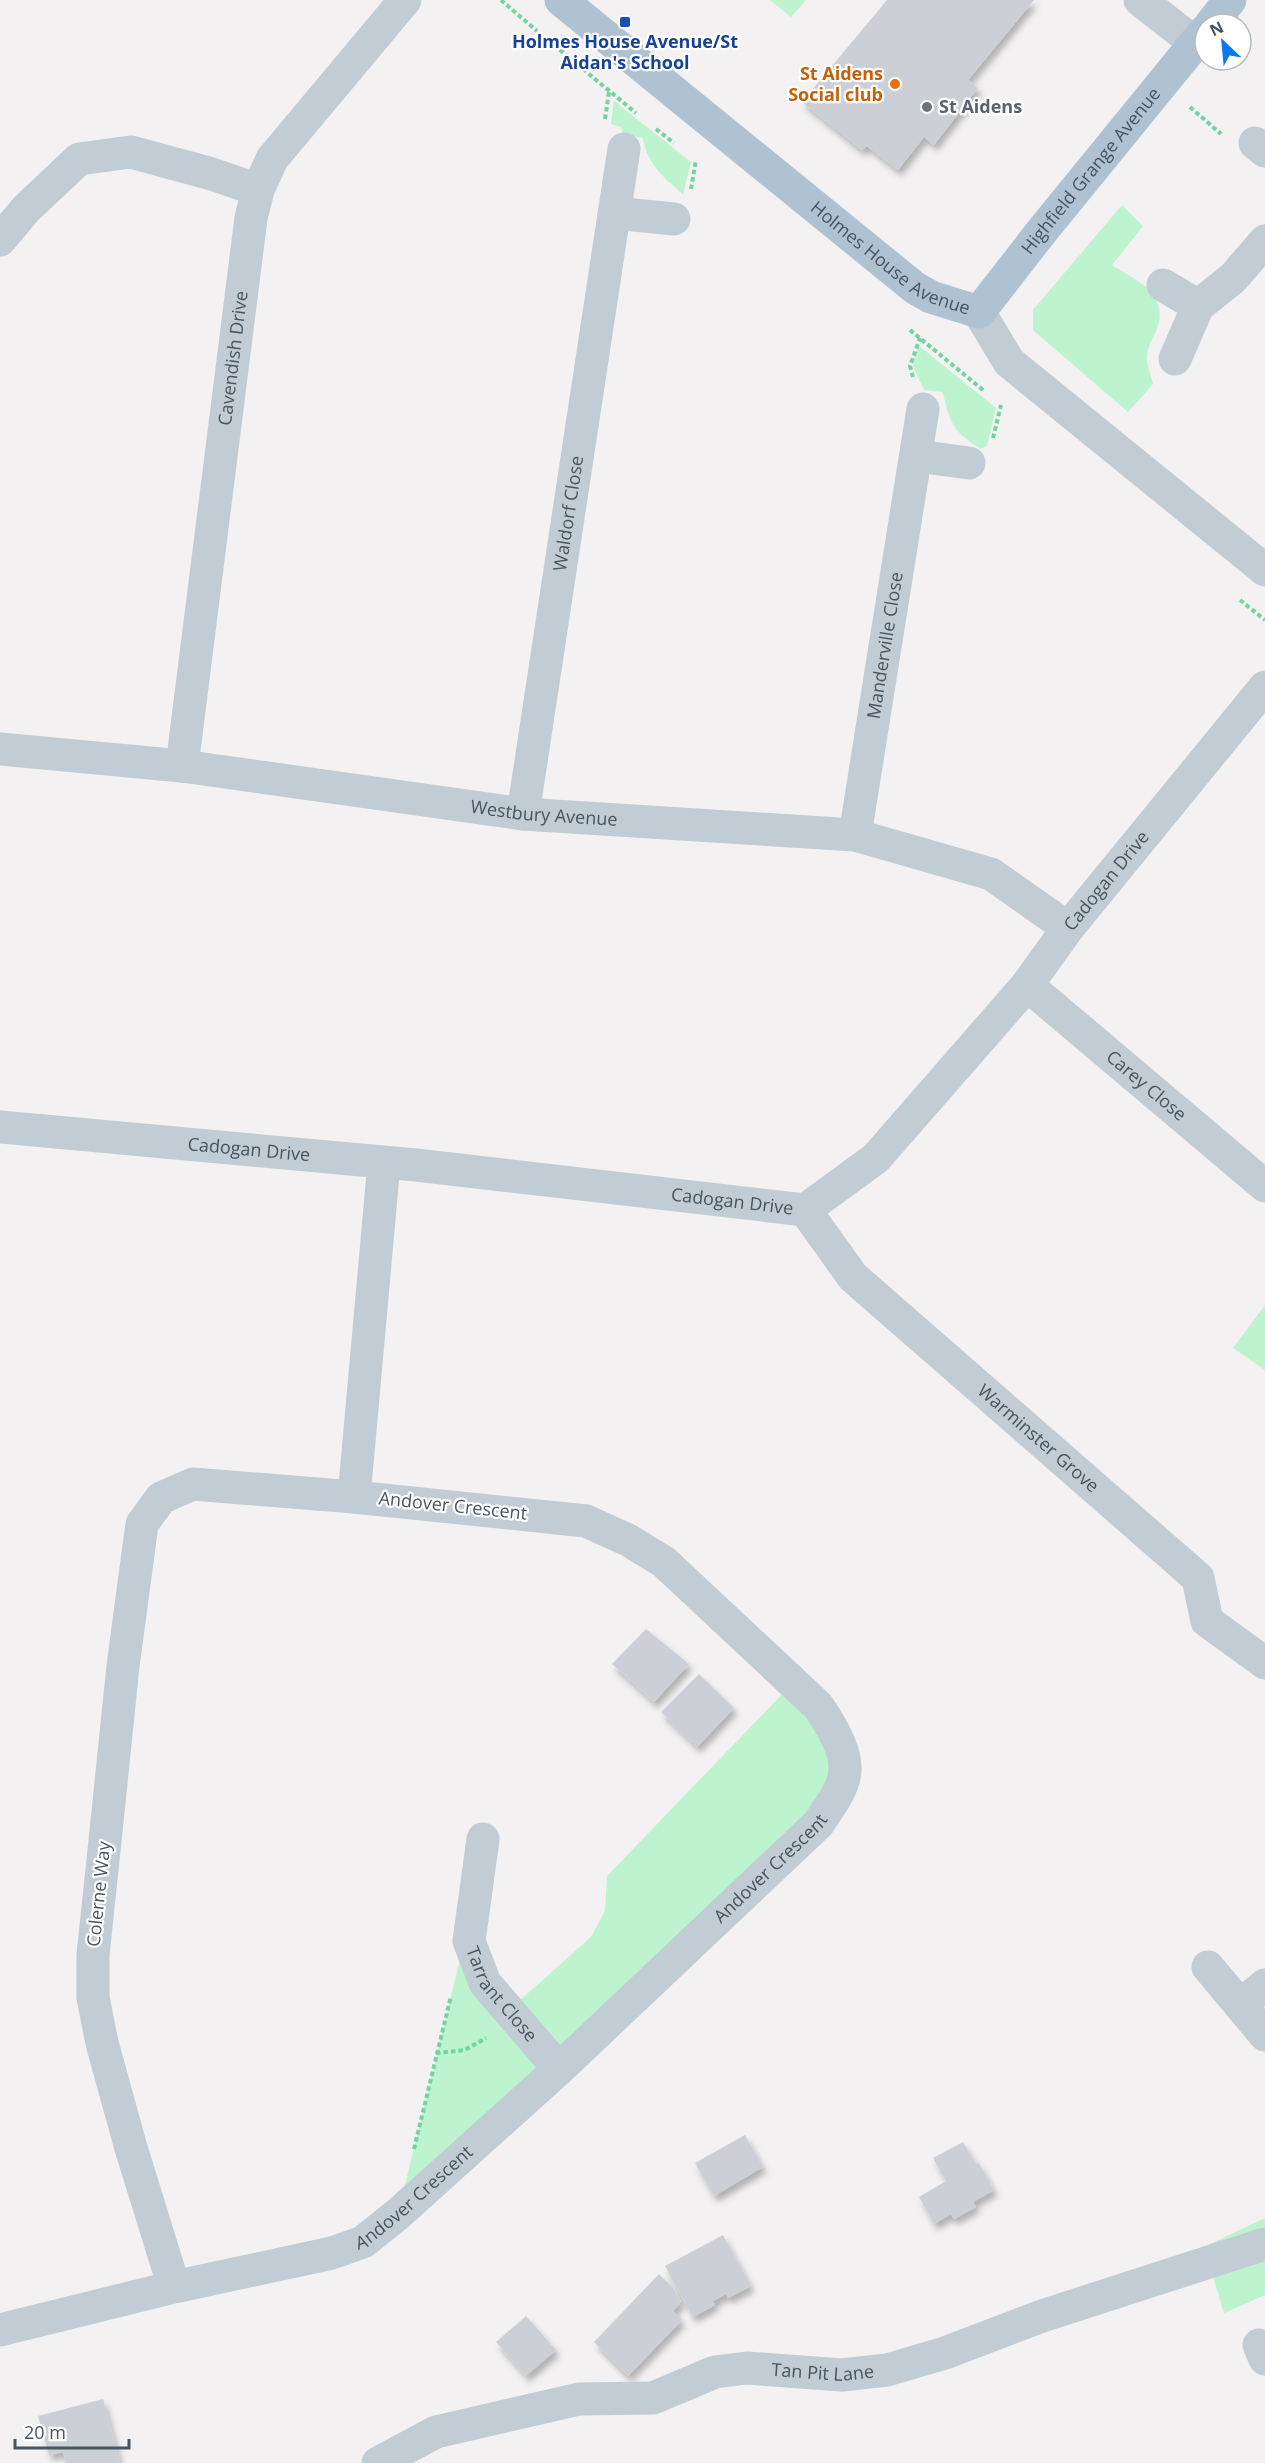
<svg xmlns="http://www.w3.org/2000/svg" width="1265" height="2463" font-family="'Open Sans',sans-serif">
  <defs>
    <filter id="shadow"><feDropShadow dx="3.5" dy="6" stdDeviation="3" flood-color="#0004"/></filter>
  </defs>
  <rect width="100%" height="100%" fill="#f3f1f1"/>
  <g fill="#bdf3cf">
    <polygon points="770,0 806,0 791,17"/>
    <path d="M614 101 691 162 683 194C664 178 647 164 643 138L623 134 621 127 611 124Z"/>
    <path d="M1122 205 1143 226 1112 265C1122 272 1148 285 1153 294 1172 325 1145 337 1147 361 1148 368 1151 376 1153 384L1128 412 1033 330V310Z"/>
    <path d="M918 345 996 408 987 446 981 449C954 433 949 422 943 392L924 390 913 366Z"/>
    <polygon points="1265,1305 1265,1370 1233,1348"/>
    <polygon points="793,1683 841,1750 819,1823 398,2214 461,1955 509,2010 591,1937 605,1911 607,1876"/>
    <polygon points="1265,2218 1265,2295 1224,2313 1204,2247"/>
  </g>
  <g fill="#ccd0d6" filter="url(#shadow)">
    <polygon points="887,0 1034,0 968,80 978,88 934,145 924,137 898,170 867,146 862,150 802,102"/>
    <polygon points="646,1629 689,1664 654,1702 612,1664"/>
    <polygon points="699,1674 734,1708 697,1747 661,1712"/>
    <polygon points="745,2135 763,2167 714,2196 695,2163"/>
    <polygon points="963,2142 976,2164 979,2163 994,2190 973,2202 976,2207 954,2219 951,2214 934,2224 919,2197 946,2181 933,2158"/>
    <polygon points="723,2235 751,2286 728,2298 726,2294 713,2301 715,2305 693,2317 665,2266"/>
    <polygon points="659,2274 674,2289 681,2302 673,2311 682,2320 628,2376 594,2342"/>
    <polygon points="526,2316 556,2350 526,2376 496,2342"/>
    <polygon points="103,2399 120,2463 66,2463 63,2452 49,2455 38,2416"/>
  </g>
  <g fill="none" stroke-linecap="round" stroke-linejoin="round">
    <g stroke="#71d59f" stroke-width="4" stroke-dasharray="4.5 3" stroke-linecap="butt">
      <polyline points="501,0 537,31"/>
      <polyline points="554,45 636,113"/>
      <polyline points="1190,107 1221,134"/>
      <polyline points="605,119 609,92"/>
      <polyline points="656,129 674,143"/>
      <polyline points="691,189 696,160"/>
      <polyline points="910,330 983,390"/>
      <polyline points="913,377 910,366 920,338"/>
      <polyline points="993,438 1001,405"/>
      <polyline points="1240,600 1265,620"/>
      <polyline points="436,2053 465,2050 486,2038"/>
      <polyline points="414,2149 451,1996"/>
    </g>
    <g stroke="#c1ccd4" stroke-width="33">
      <polyline points="1140,0 1195,43"/>
      <polyline points="1255,143 1265,151"/>
      <polyline points="614,213 674,219"/>
      <polyline points="0,240 26,209 79,159 131,152 212,174 258,190"/>
      <polyline points="1163,285 1198,306"/>
      <polyline points="979,312 1009,362 1265,570"/>
      <polyline points="1175,359 1198,306 1233,278 1265,241"/>
      <polyline points="917,456 969,463"/>
      <path id="s1" d="M0 749 182 766 523 814 855 835 991 874 1068 928"/>
      <path id="s2" d="M182 766 251 218 258 190 272 159 405 0"/>
      <path id="s3" d="M523 814 624 149"/>
      <path id="s4" d="M855 835 923 409"/>
      <path id="s5" d="M1027 985 1265 1186"/>
      <path id="s6" d="M0 1127 416 1165 805 1210 876 1158 1027 985 1068 928 1265 687"/>
      <path id="s7" d="M805 1210 853 1277 1198 1578 1207 1621 1265 1663"/>
      <polyline points="354,1497 384,1163"/>
      <path id="s8" d="M483 1839 469 1941 485 1983 559 2069"/>
      <polyline points="1208,1967 1265,2035"/>
      <polyline points="1241,2005 1265,1985"/>
      <path id="s9" d="M0 2330 174 2287 332 2253 363 2242 398 2214 559 2069 819 1823C828 1808 845 1788 845 1769 846 1749 829 1722 818 1706L664 1562 628 1540 586 1521 354 1497 193 1484 161 1498 142 1524 123 1666 105 1841 93 1955V1998L102 2043 131 2148 174 2287"/>
      <polyline points="1259,2345 1265,2359"/>
      <path id="s10" d="M378 2463 436 2432 579 2399 653 2398 715 2372 747 2368 842 2375 887 2370 945 2353 1042 2316 1265 2244"/>
    </g>
    <g stroke="#afc2d2" stroke-width="33">
      <path id="s11" d="M561 0 915 288 931 297 979 312 1042 231 1205 31"/>
      <polyline points="1211,24 1230,0"/>
    </g>
  </g>
  <rect fill="#1a4fb4" stroke="#fff" stroke-width="2" x="619" y="16" width="12" height="12" rx="3"/>
  <circle fill="#e8710a" stroke="#fff" stroke-width="2" cx="895" cy="84" r="6"/>
  <circle fill="#6b7280" stroke="#fff" stroke-width="2" cx="927" cy="107" r="6"/>
  <g text-anchor="middle" stroke-width="4.5" stroke-linejoin="round" paint-order="stroke">
    <g font-size="18" font-weight="bold" fill="#164399" stroke="#fff">
      <text x="625" y="48">Holmes House Avenue/St<tspan x="625" dy="21">Aidan's School</tspan></text>
    </g>
    <g font-size="18" font-weight="bold" fill="#c56008" stroke="#fff" text-anchor="end">
      <text x="883" y="80">St Aidens<tspan x="883" dy="21">Social club</tspan></text>
    </g>
    <g font-size="18" font-weight="bold" fill="#5b616d" stroke="#fff" text-anchor="start">
      <text x="939" y="113">St Aidens</text>
    </g>
    <g font-size="18" fill="#475560" stroke="#fff">
      <text dy="6" stroke="none"><textPath href="#s11" startOffset="705">Highfield Grange Avenue</textPath></text>
      <text dy="6" stroke="none"><textPath href="#s11" startOffset="420">Holmes House Avenue</textPath></text>
      <text dy="6" stroke="none"><textPath href="#s2" startOffset="411">Cavendish Drive</textPath></text>
      <text dy="6" stroke="none"><textPath href="#s3" startOffset="304">Waldorf Close</textPath></text>
      <text dy="6" stroke="none"><textPath href="#s4" startOffset="192">Manderville Close</textPath></text>
      <text dy="6" stroke="none"><textPath href="#s1" startOffset="548">Westbury Avenue</textPath></text>
      <text dy="6" stroke="none"><textPath href="#s6" startOffset="1258">Cadogan Drive</textPath></text>
      <text dy="6" stroke="none"><textPath href="#s5" startOffset="156">Carey Close</textPath></text>
      <text dy="6" stroke="none"><textPath href="#s6" startOffset="250">Cadogan Drive</textPath></text>
      <text dy="6" stroke="none"><textPath href="#s6" startOffset="736">Cadogan Drive</textPath></text>
      <text dy="6" stroke="none"><textPath href="#s7" startOffset="328">Warminster Grove</textPath></text>
      <text transform="translate(453 1506) rotate(6)" y="6">Andover Crescent</text>
      <text dy="6" stroke="none"><textPath href="#s9" startOffset="927">Andover Crescent</textPath></text>
      <text transform="translate(99 1894) rotate(-84)" y="6">Colerne Way</text>
      <text dy="6" stroke="none"><textPath href="#s8" startOffset="166">Tarrant Close</textPath></text>
      <text dy="6" stroke="none"><textPath href="#s9" startOffset="441">Andover Crescent</textPath></text>
      <text dy="6" stroke="none"><textPath href="#s10" startOffset="462">Tan Pit Lane</textPath></text>
    </g>
  </g>
  <g transform="translate(1223 42) rotate(334)"><circle r="28" fill="#ffffff" stroke="#b5bbbf" stroke-width="1.5"/>
  <path d="M0-4.5L10 22L0 15L-10 22Z" fill="#0a7af4"/>
  <text y="-9" font-size="16" font-weight="bold" text-anchor="middle" fill="#475560">N</text>
  </g>
  <path d="M15 2439v9h114v-9" fill="none" stroke="#475560" stroke-width="3"/>
  <text x="24" y="2439" font-size="18" fill="#475560" stroke="#ffffff" stroke-width="4.5" paint-order="stroke">20 m</text>
</svg>
